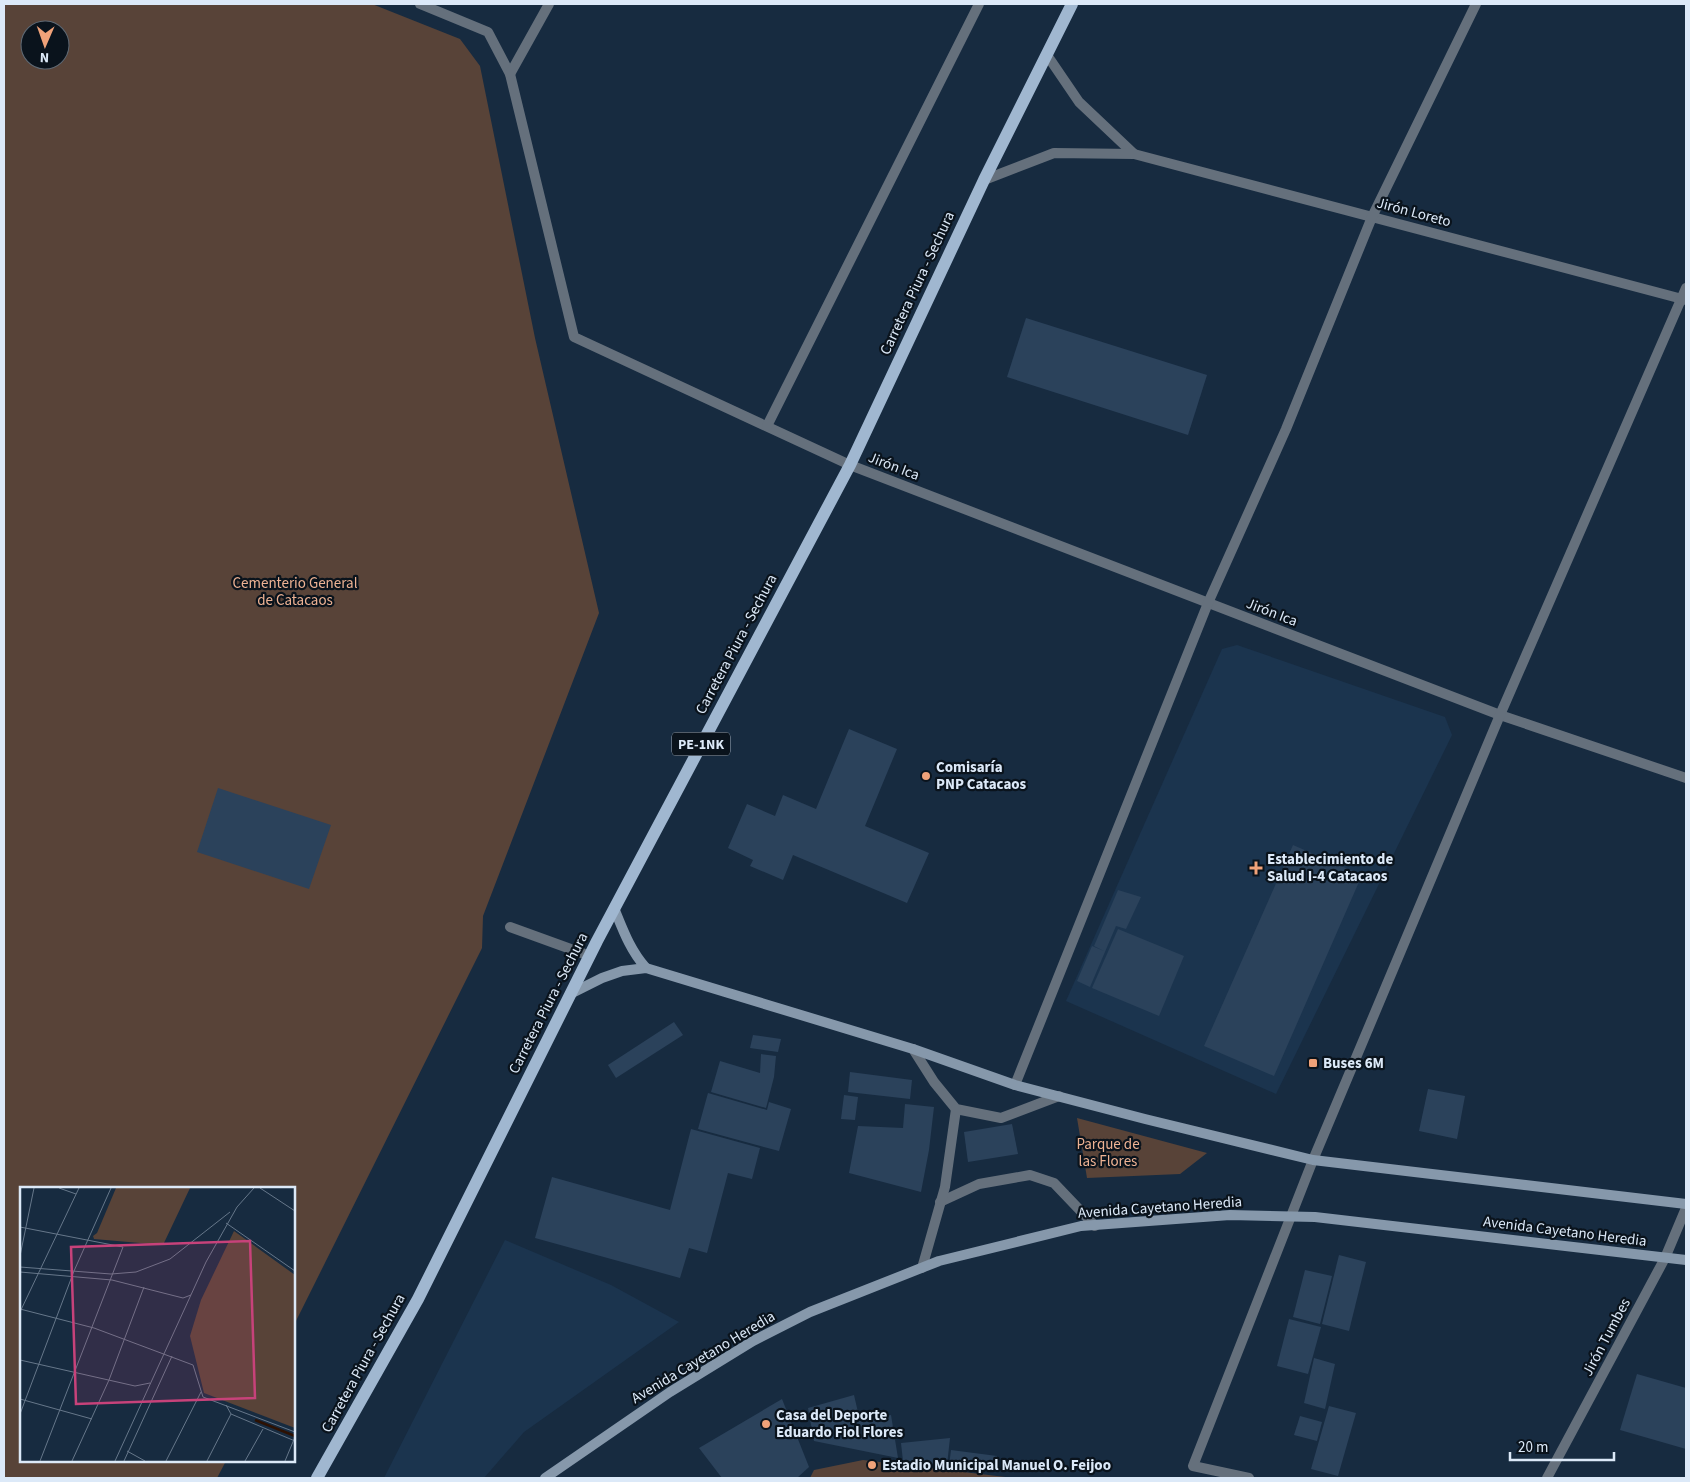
<svg xmlns="http://www.w3.org/2000/svg" width="1690" height="1482" font-family="'Source Sans 3',sans-serif">
  <rect width="100%" height="100%" fill="#172b40"/>
  <g fill="#1b344e">
    <polygon points="1237,645 1445,717 1452,735 1276,1094 1066,1001 1222,649"/>
    <polygon points="505,1240 611,1285 679,1322 524,1432 484,1478 384,1478"/>
  </g>
  <g fill="#584338" fill-rule="evenodd">
    <path d="M4 4H372L460 39 480 66 535 338 599 613 483 916 482 948 294 1325V1188H21V1461H226L217 1478H4ZM30 30H60V60H30Z"/>
    <polygon points="1077,1118 1207,1153 1180,1174 1087,1178"/>
    <polygon points="863,1460 997,1476 1014,1478 810,1478 814,1470"/>
  </g>
  <g fill="#2b425b">
    <polygon points="1026,318 1207,375 1188,435 1007,377"/>
    <polygon points="849,729 897,749 865,826 929,853 907,903 793,855 783,880 750,866 753,860 728,848 747,804 775,816 783,795 816,809"/>
    <polygon points="218,788 331,825 309,889 197,852"/>
    <polygon points="1293,845 1362,875 1274,1076 1204,1046"/>
    <polygon points="1118,890 1141,897 1126,929 1116,926 1090,987 1077,981 1092,946 1104,951 1094,946"/>
    <polygon points="1118,929 1184,956 1159,1016 1092,988"/>
    <polygon points="674,1022 683,1035 616,1078 608,1065"/>
    <polygon points="753,1035 781,1039 778,1052 750,1048"/>
    <polygon points="761,1054 776,1056 774,1077 766,1108 711,1092 720,1061 760,1073"/>
    <polygon points="850,1072 912,1080 910,1099 848,1092"/>
    <polygon points="1428,1089 1465,1096 1457,1139 1419,1131"/>
    <polygon points="708,1093 767,1110 769,1102 791,1109 779,1151 698,1129"/>
    <polygon points="844,1095 858,1097 855,1120 841,1119"/>
    <polygon points="905,1104 934,1107 929,1150 921,1192 849,1173 858,1126 903,1128"/>
    <polygon points="1012,1124 1018,1154 968,1162 964,1132"/>
    <polygon points="691,1129 760,1148 752,1179 728,1173 707,1253 689,1248 680,1278 535,1238 552,1177 670,1210"/>
    <polygon points="1339,1255 1366,1262 1349,1331 1322,1324"/>
    <polygon points="1305,1270 1332,1276 1320,1324 1293,1317"/>
    <polygon points="1289,1319 1321,1327 1308,1374 1277,1366"/>
    <polygon points="1314,1358 1335,1364 1325,1409 1304,1403"/>
    <polygon points="1637,1374 1686,1388 1686,1449 1620,1430"/>
    <polygon points="854,1395 860,1421 891,1415 898,1458 814,1441 808,1408"/>
    <polygon points="782,1399 809,1467 797,1478 722,1478 699,1448"/>
    <polygon points="1329,1406 1356,1413 1338,1476 1311,1469"/>
    <polygon points="1300,1416 1322,1422 1317,1441 1294,1435"/>
    <polygon points="950,1438 947,1465 903,1461 901,1443"/>
    <polygon points="951,1450 997,1456 994,1472 949,1466"/>
  </g>
  <g fill="none" stroke-linecap="round" stroke-linejoin="round">
    <g stroke="#65707c" stroke-width="10">
      <polyline points="510,927 590,956"/>
      <polyline points="913,1049 934,1082 956,1109 1001,1118 1059,1096"/>
      <polyline points="940,1202 979,1184 1030,1175 1054,1183 1095,1226"/>
      <polyline points="922,1268 945,1187 956,1109"/>
    </g>
    <g stroke="#65707c" stroke-width="10">
      <polyline points="420,4 488,32 510,74 574,337 850,465 1500,715 1686,778"/>
      <polyline points="1047,55 1079,102 1134,154"/>
      <polyline points="510,74 549,4"/>
      <polyline points="984,180 1054,153 1134,154 1686,300"/>
      <polyline points="767,426 979,4"/>
      <polyline points="1015,1085 1208,603 1286,429 1372,217 1476,4"/>
      <polyline points="1249,1478 1193,1466 1313,1160 1500,715 1686,288"/>
      <polyline points="1547,1478 1665,1258 1686,1208"/>
    </g>
    <g stroke="#8698ab" stroke-width="10">
      <path d="M614 908C623 930 630 950 646 968"/>
      <polyline points="570,994 602,978 622,971 646,968 913,1049 1015,1085 1145,1119 1313,1160 1686,1204"/>
      <polyline points="545,1478 670,1392 753,1341 810,1312 939,1261 1081,1226 1230,1215 1315,1217 1686,1260"/>
    </g>
    <polyline stroke="#a0b7d0" stroke-width="12" points="317,1478 418,1299 597,941 850,465 984,180 1072,4"/>
  </g>
  <g fill="#f0a279" stroke="#0a131c" stroke-width="2">
    <circle cx="926" cy="776" r="5"/>
    <path d="M1253.5 860.5h5v5h5v5h-5v5h-5v-5h-5v-5h5z"/>
    <rect x="1308" y="1058" width="10" height="10" rx="2.5"/>
    <circle cx="766" cy="1424" r="5"/>
    <circle cx="872" cy="1465" r="5"/>
  </g>
  <g text-anchor="middle" stroke-width="4.5" stroke-linejoin="round" paint-order="stroke">
    <rect fill="#0a131c" stroke="#9da9b6" stroke-width="1" x="672" y="732.5" width="58" height="23" rx="4"/>
    <g font-size="14" font-weight="bold" fill="#dce9f8">
      <text x="701" y="749">PE-1NK</text>
    </g>
    <g font-size="15" fill="#dce9f8" stroke="#0a131c">
      <text transform="translate(1414 212) rotate(15)" y="5">Jirón Loreto</text>
      <text transform="translate(917 283) rotate(-65)" y="5">Carretera Piura - Sechura</text>
      <text transform="translate(894 466) rotate(21)" y="5">Jirón Ica</text>
      <text transform="translate(1272 612) rotate(21)" y="5">Jirón Ica</text>
      <text transform="translate(736 644) rotate(-62)" y="5">Carretera Piura - Sechura</text>
      <text transform="translate(548 1003) rotate(-63)" y="5">Carretera Piura - Sechura</text>
      <text transform="translate(1160 1207) rotate(-4)" y="5">Avenida Cayetano Heredia</text>
      <text transform="translate(1565 1231) rotate(7)" y="5">Avenida Cayetano Heredia</text>
      <text transform="translate(1606 1337) rotate(-62)" y="5">Jirón Tumbes</text>
      <text transform="translate(703 1357) rotate(-31)" y="5">Avenida Cayetano Heredia</text>
      <text transform="translate(363 1363) rotate(-61)" y="5">Carretera Piura - Sechura</text>
    </g>
    <g font-size="15" fill="#edb293" stroke="#0a131c">
      <text x="295" y="588">Cementerio General<tspan x="295" dy="17">de Catacaos</tspan></text>
      <text x="1108" y="1149">Parque de<tspan x="1108" dy="17">las Flores</tspan></text>
    </g>
    <g font-size="15" font-weight="bold" fill="#dce9f8" stroke="#0a131c" text-anchor="start">
      <text x="936" y="772">Comisaría<tspan x="936" dy="17">PNP Catacaos</tspan></text>
      <text x="1267" y="864">Establecimiento de<tspan x="1267" dy="17">Salud I-4 Catacaos</tspan></text>
      <text x="1323" y="1068">Buses 6M</text>
      <text x="776" y="1420">Casa del Deporte<tspan x="776" dy="17">Eduardo Fiol Flores</tspan></text>
      <text x="882" y="1470">Estadio Municipal Manuel O. Feijoo</text>
    </g>
  </g>
  <g transform="translate(20 1187)">
    <rect width="275" height="275" fill="#172b40"/>
    <path d="M96 1H170L143 58 74 52 73 49 77 46ZM214 44 275 88V241L184 206 170 149 181 113Z" fill="#584338"/>
    <path fill="none" stroke="#2d1103" stroke-width="2.5" d="M235 233 275 249"/>
    <path fill="none" stroke="#66778a" stroke-width="1" d="M39 1 56 7M240 1 275 24M206 36 275 84M0 40 103 60 20 274M0 69 14 1M0 80 91 87 116 85 150 72 210 25M0 85 92 93 163 111 171 108M0 122 74 141 173 178 183 210 275 245M0 125 59 1M0 173 115 199 130 196M0 212 72 232M206 218 211 227 275 254M0 227 54 84 91 1M107 264 125 274M52 274 89 193 124 100M95 274 186 75 217 20 234 1M104 274 152 169M146 274 181 205M187 274 211 227M225 274 243 242M265 274 275 250"/>
    <path fill="#c7427a" fill-opacity="0.15" stroke="#c7427a" stroke-width="2.5" d="M230 54 235 211 56 217 51 60Z"/>
    <rect width="275" height="275" fill="none" stroke="#dce9f8" stroke-width="2.5"/>
  </g>
  <rect width="1690" height="1482" fill="none" stroke="#dce9f8" stroke-width="10"/>
  <g transform="translate(45 45) rotate(182)"><circle r="24" fill="#0a131c" stroke="#5e6974"/>
  <path d="M0-4L9 19L0 12L-9 19Z" fill="#f0a279"/>
  <text y="-8" font-size="14" font-weight="bold" text-anchor="middle" fill="#dce9f8">N</text>
  </g>
  <path d="M1510 1452v8h104v-8" fill="none" stroke="#dce9f8" stroke-width="2.5"/>
  <text x="1518" y="1452" font-size="15" fill="#dce9f8" stroke="#0a131c" stroke-width="4" paint-order="stroke">20 m</text>
</svg>
